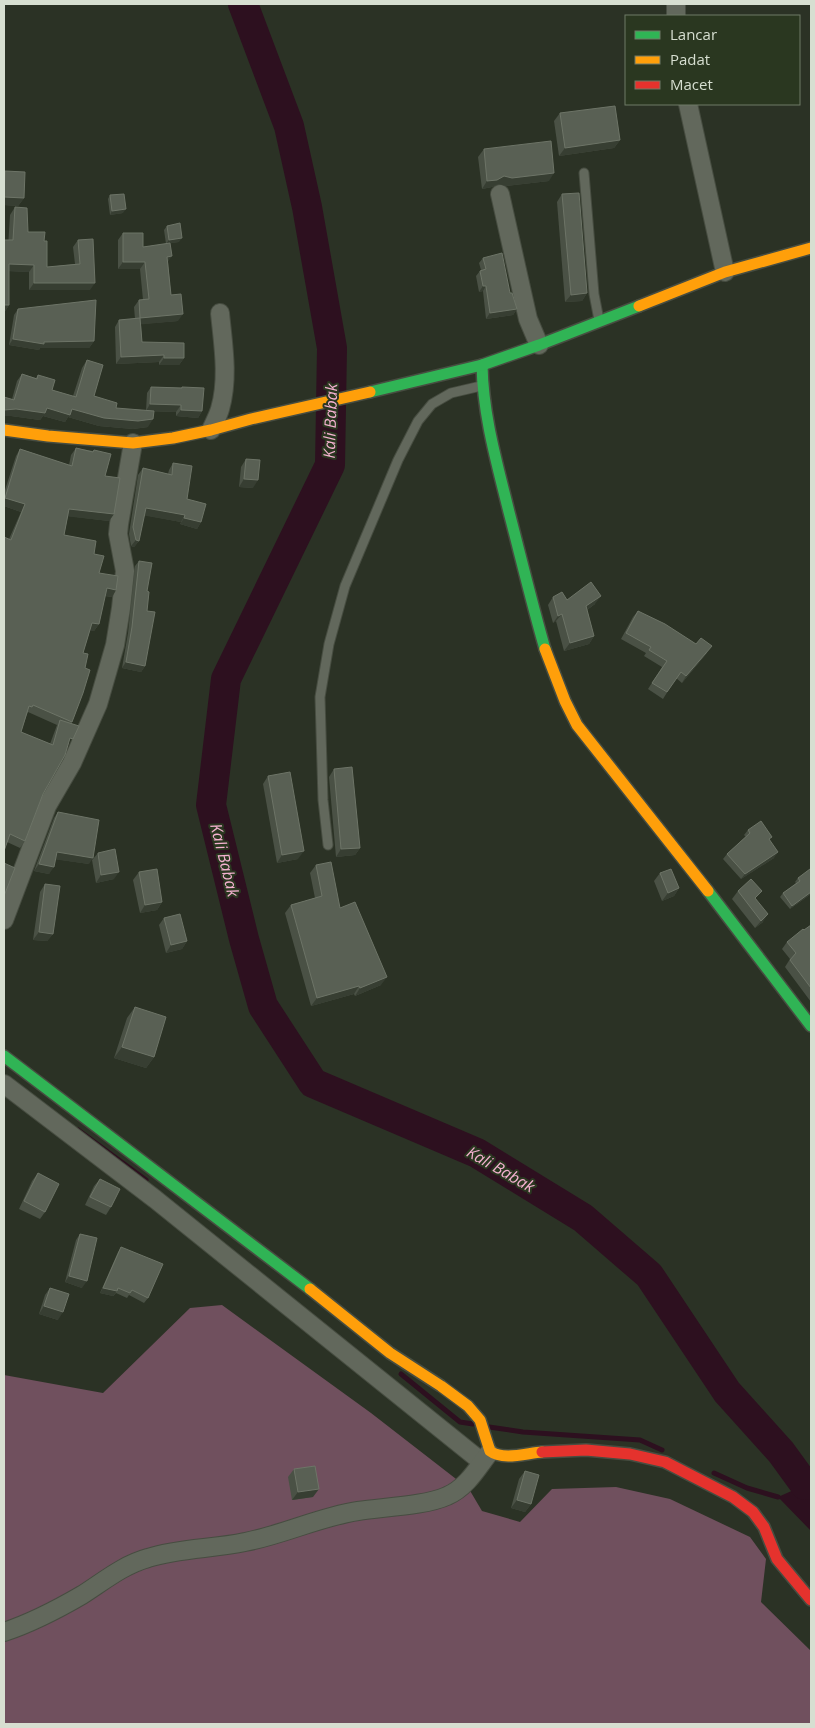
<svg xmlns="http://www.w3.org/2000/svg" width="815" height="1728" font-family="'Open Sans',sans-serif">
  <rect width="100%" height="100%" fill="#2b3225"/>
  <polygon fill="#70505e" points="222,1305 371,1413 469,1489 482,1511 520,1522 552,1489 616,1487 670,1499 750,1537 766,1559 761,1602 811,1651 811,1724 4,1724 4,1375 103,1393 190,1308"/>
  <polygon fill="#2d101f" points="811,1477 811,1531 778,1497 805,1485"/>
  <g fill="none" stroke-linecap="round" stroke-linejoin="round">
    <g stroke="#2d101f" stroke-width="5">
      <polyline points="78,1130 146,1180"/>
      <polyline points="401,1374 460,1422 473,1424"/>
      <polyline points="489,1427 523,1432 640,1440 662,1450"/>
      <polyline points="714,1473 747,1488 778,1497"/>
    </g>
    <polyline stroke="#2d101f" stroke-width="30" points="243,4 289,126 307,207 332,348 330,465 226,679 211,805 244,939 263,1006 313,1083 477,1153 583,1218 649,1275 727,1392 781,1452 805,1485"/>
    <defs>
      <g id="lane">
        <polyline points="584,173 594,294 599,320"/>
        <polyline points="328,845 323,800 320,697 329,644 345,586 398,460 418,421 432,404 451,393 481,386"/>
      </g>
      <g id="street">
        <polyline points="676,4 676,16"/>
        <polyline points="688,104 725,272"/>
        <polyline points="500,194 528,319 539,345"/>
        <path d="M211 430C214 423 218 416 220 409 229 378 223 344 220 313"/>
        <polyline points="4,920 47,806 72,763 98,704 115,645 121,608 125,571 118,534 119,524 133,443"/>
        <polyline points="4,1084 155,1199 482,1462"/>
        <path d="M4 1632C31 1623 58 1609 82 1595 104 1581 123 1565 148 1558 179 1548 213 1549 245 1542 283 1535 319 1517 358 1511 383 1507 425 1506 447 1496 466 1488 477 1469 489 1453"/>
      </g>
      <g id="fast">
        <path d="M482 365C483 416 497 463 509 512 521 558 532 604 545 649"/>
        <polyline points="370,392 482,365 539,345 639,306"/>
        <polyline points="708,891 811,1026"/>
        <polyline points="4,1056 310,1289"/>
      </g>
      <g id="slow">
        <polyline points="639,306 725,272 811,248"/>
        <polyline points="4,430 48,436 133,443 173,438 211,430 251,419 370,392"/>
        <polyline points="545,649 565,701 577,725 708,891"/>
        <path d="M310 1289 390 1353 441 1386 468 1406 480 1420 490 1451C503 1461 527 1453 542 1452"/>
      </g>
      <polyline id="jam" points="542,1452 586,1450 630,1454 665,1462 733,1497 753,1512 764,1527 777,1559 811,1600"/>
    </defs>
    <use href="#lane" stroke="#474d41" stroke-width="11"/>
    <use href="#street" stroke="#474d41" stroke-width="20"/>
    <use href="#fast" stroke="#474d41" stroke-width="14"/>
    <use href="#slow" stroke="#474d41" stroke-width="14"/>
    <use href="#jam" stroke="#474d41" stroke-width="14"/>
    <use href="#lane" stroke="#62685c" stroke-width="9"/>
    <use href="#street" stroke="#62685c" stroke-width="18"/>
    <use href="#fast" stroke="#30b455" stroke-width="11"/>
    <use href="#slow" stroke="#ff9f0a" stroke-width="11"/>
    <use href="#jam" stroke="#e5322d" stroke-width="11"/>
  </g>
  <g fill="#4a5145" fill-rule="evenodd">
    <polygon points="560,113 620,140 614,148 559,156 554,121"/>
    <polygon points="484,149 549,181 506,186 498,184 492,187 482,189 478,157"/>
    <polygon points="5,171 24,198 18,206 4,205 4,173"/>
    <polygon points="562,194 587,293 582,301 565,302 557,202"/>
    <polygon points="110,195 123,213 110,215 108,199"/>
    <polygon points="15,207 28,232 44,241 47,267 75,264 73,247 78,240 90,290 29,290 29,272 9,271 9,305 4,313 10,215"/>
    <polygon points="167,226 179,242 170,243 168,262 171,295 178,321 141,324 142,342 184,358 179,365 159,365 159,362 116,364 115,327 119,320 135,319 134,307 139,300 143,300 140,269 118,269 118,240 123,233 143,247 166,244 164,230"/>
    <polygon points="483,258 510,293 517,309 513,315 486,319 483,291 479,292 476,276 480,271 481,270 479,263"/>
    <polygon points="18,309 94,341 89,348 40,348 39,350 9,345 14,315"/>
    <polygon points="87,360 94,396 148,427 133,429 99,426 68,417 65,422 43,416 40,420 11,416 4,416 4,397 12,399 17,381 22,374 36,378 38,375 52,390 73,396 82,368"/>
    <polygon points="151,387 181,388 182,387 202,411 198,418 176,416 176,412 146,411 147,393"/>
    <path d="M76 448 93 451 94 450 105 476 114 514 109 521 68 516 64 535 94 554 99 573 116 590 112 597 105 596 99 624 94 631 90 630 83 653 68 746 43 794 25 841 20 848 7 842 9 539 21 512 4 506V493L16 456 20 449 69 465 71 455ZM28 712 57 725 50 744 21 732 27 714Z"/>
    <polygon points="246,459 253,488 239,487 241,467"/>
    <polygon points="173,463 187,499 201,522 197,529 180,524 181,522 144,515 139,541 134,547 131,546 129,534 138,475 143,468 168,474 169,470"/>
    <polygon points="139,561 147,591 145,666 141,672 122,668 128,633 135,566"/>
    <polygon points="553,597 595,604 587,610 594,636 589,644 564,651 556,621 553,623 548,605"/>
    <polygon points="638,611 707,653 682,683 676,678 663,699 648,689 662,667 644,656 646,653 621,639 633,617"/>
    <polygon points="334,769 360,848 355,855 336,857 329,777"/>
    <polygon points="268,776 298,859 277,863 263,784"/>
    <polygon points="58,812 89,864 55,859 49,874 34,871 54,818"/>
    <polygon points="748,830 770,840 774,858 741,879 723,859 727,854 746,837 744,835"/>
    <polygon points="98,853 114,879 96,883 92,860"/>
    <polygon points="316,865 381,985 355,996 354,994 311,1006 285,913 291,905 315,898 310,873"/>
    <polygon points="811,870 811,894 790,909 780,897 783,893 796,883 795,882 798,878"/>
    <polygon points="139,872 162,902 157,910 140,913 133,880"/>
    <polygon points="660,873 679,888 674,896 662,901 654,881"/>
    <polygon points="45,884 53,934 47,941 33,940 40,892"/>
    <polygon points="738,891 756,899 763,922 755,928 732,899"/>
    <polygon points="164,918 187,941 182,949 166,953 159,925"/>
    <polygon points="811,925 811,1002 785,967 790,959 782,949 787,942"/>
    <polygon points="135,1007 154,1057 146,1068 114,1058 127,1018"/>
    <polygon points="38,1173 45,1212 40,1219 19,1209 32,1181"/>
    <polygon points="100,1179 111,1207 106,1215 85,1205 94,1186"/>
    <polygon points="80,1234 82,1288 65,1282 76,1240"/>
    <polygon points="121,1247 148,1298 144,1303 129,1295 127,1298 116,1293 113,1296 100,1293 118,1252"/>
    <polygon points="50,1288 58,1320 39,1314 45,1295"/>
    <polygon points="294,1469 313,1497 292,1500 288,1477"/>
    <polygon points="525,1471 531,1504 525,1512 511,1508 519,1479"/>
  </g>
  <g fill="#373e32">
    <polygon points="620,140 614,148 559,156 565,148"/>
    <polygon points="554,173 549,181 506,186 498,184 492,187 482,189 487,181 504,176"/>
    <polygon points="4,197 24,198 18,206 4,205"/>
    <polygon points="126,209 123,213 110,215 112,211"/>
    <polygon points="182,238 179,242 166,244 169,240"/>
    <polygon points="172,256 167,263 167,257"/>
    <polygon points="123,262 145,262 140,269 118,269"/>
    <polygon points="9,264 34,265 29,272 4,271"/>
    <polygon points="34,283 95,283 90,290 29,290"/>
    <polygon points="483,286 486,286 483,291 479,292"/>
    <polygon points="587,293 582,301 565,302 571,295"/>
    <polygon points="4,305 9,305 4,313"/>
    <polygon points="517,309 513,315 486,319 490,313"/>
    <polygon points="183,314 178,321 135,325 140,318"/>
    <polygon points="13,339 94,341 89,348 40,348 39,350 9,345"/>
    <polygon points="164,355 159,362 116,364 121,357"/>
    <polygon points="164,358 184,358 179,365 159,365"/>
    <polygon points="150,404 181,405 176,412 146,411"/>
    <polygon points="47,408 72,409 153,419 148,427 133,429 99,426 68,417 65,422 43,416 40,420 11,416 4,416 4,409"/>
    <polygon points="181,410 202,411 198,418 176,416"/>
    <polygon points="244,479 258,480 253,488 239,487"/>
    <polygon points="5,498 25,504 21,512 4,506 4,499"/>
    <polygon points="146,508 185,515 181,522 141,515"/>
    <polygon points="69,509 114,514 109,521 64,516"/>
    <polygon points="184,518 201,522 197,529 180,524"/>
    <polygon points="136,540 139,541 134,547 131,546"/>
    <polygon points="107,588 116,590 112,597 102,595"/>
    <polygon points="601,596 595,604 581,614 586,606"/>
    <polygon points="562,614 556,621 553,623 558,616"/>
    <polygon points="92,623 99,624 94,631 87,630"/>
    <polygon points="594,636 589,644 564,651 570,643"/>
    <polygon points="712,646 707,653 682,683 686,676"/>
    <polygon points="126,662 145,666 141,672 122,668"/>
    <polygon points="360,848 355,855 336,857 341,849"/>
    <polygon points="304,851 298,859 277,863 282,855"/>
    <polygon points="57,852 93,858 89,864 52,859"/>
    <polygon points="778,852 774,858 741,879 745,874"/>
    <polygon points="39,864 54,867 49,874 34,871"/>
    <polygon points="119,872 114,879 96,883 101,875"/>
    <polygon points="679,888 674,896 662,901 668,893"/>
    <polygon points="811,892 811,894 790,909 792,906"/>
    <polygon points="162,902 157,910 140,913 145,905"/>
    <polygon points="768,914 763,922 755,928 761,921"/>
    <polygon points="39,932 53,934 47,941 33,940"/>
    <polygon points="187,941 182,949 166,953 171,945"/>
    <polygon points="387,977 381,985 355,996 360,988"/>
    <polygon points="359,986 354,994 311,1006 317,998"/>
    <polygon points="122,1047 154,1057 146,1068 114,1058"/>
    <polygon points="69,1276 87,1281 82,1288 65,1282"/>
    <polygon points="103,1288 117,1291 113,1296 100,1293"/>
    <polygon points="44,1306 63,1312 58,1320 39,1314"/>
    <polygon points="319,1489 313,1497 292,1500 298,1492"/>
    <polygon points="517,1500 531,1504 525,1512 511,1508"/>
  </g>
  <g fill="#596054" stroke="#6d7467">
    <polygon points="615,106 620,140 565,148 560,113"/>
    <polygon points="551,141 554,173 512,178 504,176 497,180 487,181 484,149"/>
    <polygon points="5,171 25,172 24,198 4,197"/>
    <polygon points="579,193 587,293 571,295 562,194"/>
    <polygon points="124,194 126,209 112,211 110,195"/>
    <polygon points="15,207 27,208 28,232 45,232 44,241 47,241 47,267 80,264 78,240 93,239 95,283 34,283 34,265 9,264 9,305 4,305 4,240 13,240"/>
    <polygon points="180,223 182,238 169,240 167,226"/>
    <polygon points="123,233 143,233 143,247 170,243 172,256 167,257 171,295 181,294 183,314 140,318 139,300 149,299 145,262 123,262"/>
    <polygon points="502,253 510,293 512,293 517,309 490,313 486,286 483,286 480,271 486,269 483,258"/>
    <polygon points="96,300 94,341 44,342 44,344 13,339 18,309"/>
    <polygon points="140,318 142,342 184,343 184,358 164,358 164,355 121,357 119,320"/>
    <polygon points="87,360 103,365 94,396 117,403 116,408 154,411 153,419 138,421 104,418 72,409 70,415 47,408 45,413 16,409 4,410 4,397 14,400 22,374 37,379 38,375 55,380 52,390 76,397"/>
    <polygon points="151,387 182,388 182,387 204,388 202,411 181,410 181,405 150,404"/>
    <polygon points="76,448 93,452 94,450 111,454 105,476 120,478 114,514 69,509 64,535 96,541 94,554 104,556 99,573 118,576 116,590 107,588 99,624 92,623 83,653 88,654 85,668 90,670 83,693 72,722 33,705 32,707 29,706 21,732 53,745 60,720 79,726 73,739 70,738 65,755 43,794 25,841 10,834 4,851 4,537 11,540 25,504 5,498 20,449 72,466"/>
    <polygon points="246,459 260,460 258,480 244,479"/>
    <polygon points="173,463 192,466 187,499 206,504 201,522 184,518 185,515 146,508 139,541 136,540 133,527 143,468 172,475"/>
    <polygon points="139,561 152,563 147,591 149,592 147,611 155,612 145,666 126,662 132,627"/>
    <polygon points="591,582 601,596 586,606 594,636 570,643 562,614 558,616 553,597 562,592 567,600"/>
    <polygon points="638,611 665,624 696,644 701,638 712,646 686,676 681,672 667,692 652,683 667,661 649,650 651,647 626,633"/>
    <polygon points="352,767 360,848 341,849 334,769"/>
    <polygon points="290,772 304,851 282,855 268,776"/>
    <polygon points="58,812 99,820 93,858 57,852 54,867 39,864"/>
    <polygon points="761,821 772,837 769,839 778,852 745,874 727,854 750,833 748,830"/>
    <polygon points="115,849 119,872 101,875 98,853"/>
    <polygon points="331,862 340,908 355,902 387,977 360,988 359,986 317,998 291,905 322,896 316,865"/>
    <polygon points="4,863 15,868 4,896"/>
    <polygon points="157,869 162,902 145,905 139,872"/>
    <polygon points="671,869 679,888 668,893 660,873"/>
    <polygon points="810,869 811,870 811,892 792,906 783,893 800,881 798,878"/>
    <polygon points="751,879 762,891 755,898 768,914 761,921 738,891"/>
    <polygon points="45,884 60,886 53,934 39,932"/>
    <polygon points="180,914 187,941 171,945 164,918"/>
    <polygon points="811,925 811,988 790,960 796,953 787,942 803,929 804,930"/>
    <polygon points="135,1007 166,1017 154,1057 122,1047"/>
    <polygon points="38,1173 59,1184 45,1212 24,1201"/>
    <polygon points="100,1179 120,1189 111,1207 90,1197"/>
    <polygon points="80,1234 97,1238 87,1281 69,1276"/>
    <polygon points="121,1247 163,1264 148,1298 132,1290 130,1293 118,1288 117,1291 103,1288"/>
    <polygon points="50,1288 69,1294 63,1312 44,1306"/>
    <polygon points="315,1466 319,1489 298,1492 294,1469"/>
    <polygon points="525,1471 539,1475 531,1504 517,1500"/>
  </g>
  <g text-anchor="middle" stroke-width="4" stroke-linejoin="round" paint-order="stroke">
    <g font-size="16" font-style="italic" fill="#f4b1d0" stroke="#2a3720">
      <text transform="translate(330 421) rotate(-88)" y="6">Kali Babak</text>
      <text transform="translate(225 860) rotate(76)" y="6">Kali Babak</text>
      <text transform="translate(501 1169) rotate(30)" y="6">Kali Babak</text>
    </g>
  </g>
  <rect width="815" height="1728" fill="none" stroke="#d7dfd1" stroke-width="10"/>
  <rect x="625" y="15" width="175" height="90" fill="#2a3720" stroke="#6f7a67"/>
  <rect x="635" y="31" width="25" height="8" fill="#30b455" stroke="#6f7a67"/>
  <text x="670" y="40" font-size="15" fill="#d7dfd1">Lancar</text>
  <rect x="635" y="56" width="25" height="8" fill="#ff9f0a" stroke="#6f7a67"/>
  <text x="670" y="65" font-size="15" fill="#d7dfd1">Padat</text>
  <rect x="635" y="81" width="25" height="8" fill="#e5322d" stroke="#6f7a67"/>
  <text x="670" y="90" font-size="15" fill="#d7dfd1">Macet</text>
</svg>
